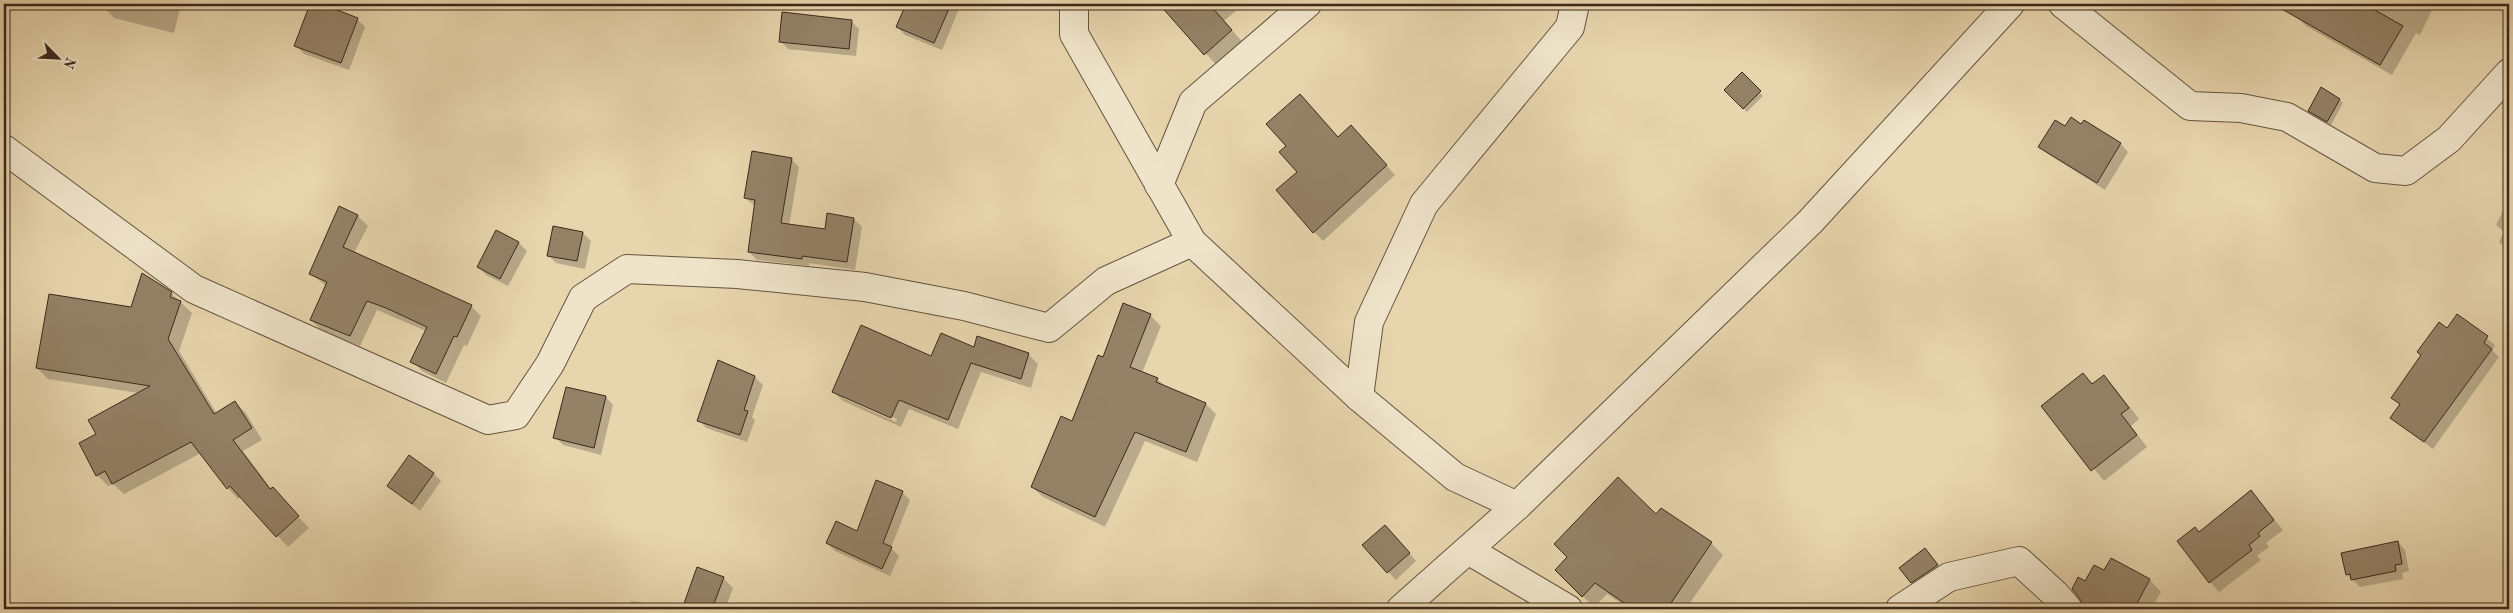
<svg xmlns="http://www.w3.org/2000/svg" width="2513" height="613" font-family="'Old Standard TT',serif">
  <rect width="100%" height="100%" fill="#e7d5ad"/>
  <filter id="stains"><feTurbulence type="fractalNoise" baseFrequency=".004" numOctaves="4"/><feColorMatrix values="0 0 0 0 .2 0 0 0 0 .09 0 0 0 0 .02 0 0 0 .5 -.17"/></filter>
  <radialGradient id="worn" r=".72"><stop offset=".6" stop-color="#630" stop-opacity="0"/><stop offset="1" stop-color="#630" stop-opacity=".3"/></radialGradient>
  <g fill="#0003" fill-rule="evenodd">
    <polygon points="107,4 181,4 174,33 114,18 106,10"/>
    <polygon points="311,4 333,4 341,13 357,19 365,27 349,70 304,54 296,46"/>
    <polygon points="907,4 961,4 942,50 905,35 897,27"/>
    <polygon points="1161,4 1244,4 1224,21 1245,45 1219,68"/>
    <polygon points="1266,4 1278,4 1271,10"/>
    <polygon points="2301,4 2362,4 2368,7 2369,4 2435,4 2420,35 2416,33 2392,75 2306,26 2295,15"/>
    <polygon points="851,21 859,29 856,56 788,49 780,41"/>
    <polygon points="1742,74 1763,96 1747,112 1726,90"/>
    <polygon points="2340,100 2343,103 2331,125 2309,111"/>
    <polygon points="2084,121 2121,144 2128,152 2105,190 2048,154 2040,146 2066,128 2082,125"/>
    <polygon points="1360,136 1395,175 1323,241 1314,232 1339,138"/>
    <polygon points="791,159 799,167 789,226 826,230 854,219 862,227 855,270 809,263 809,266 757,260 749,252 755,206 745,198"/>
    <polygon points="2509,198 2509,252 2499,242 2504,232 2496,225"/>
    <polygon points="340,208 358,216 368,226 354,253 471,306 481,316 467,346 464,345 446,383 422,371 412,361 426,331 377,310 360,346 321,330 311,320 326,286 310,273"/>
    <polygon points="554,227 583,233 591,241 585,269 556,263 548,255"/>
    <polygon points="496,232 519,243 527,251 508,286 486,275 478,267"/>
    <polygon points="171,293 192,313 179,351 217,414 235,402 246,413 262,440 243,451 272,490 309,528 288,547 241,497 238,499 228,488 201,453 124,494 113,484 108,486 97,475 98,434 139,393 48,379 37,368 132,309"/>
    <polygon points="4,295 8,299 4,309"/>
    <polygon points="1150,315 1161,326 1142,373 1157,379 1166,387 1206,404 1216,414 1197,462 1145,441 1105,527 1043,497 1032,487 1073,423 1103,358"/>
    <polygon points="2458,316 2495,345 2492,350 2499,357 2433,449 2392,418 2400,405 2393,398 2422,355 2447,330"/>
    <path d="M974 348 1028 354 1038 364 1031 388 981 372 958 429 909 409 901 427 843 401 833 391ZM843 395 897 419 896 422 843 398Z"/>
    <polygon points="2083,375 2094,385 2104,377 2115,388 2139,419 2131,426 2147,447 2104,481 2043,406"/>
    <polygon points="755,377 763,385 752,417 755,420 747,442 706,428 699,420"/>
    <polygon points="606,397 613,405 601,455 563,445 555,437"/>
    <polygon points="433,473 441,481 420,511 389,486"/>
    <polygon points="902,492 910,500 891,548 899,556 890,576 835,551 827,543 858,533"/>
    <polygon points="2251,492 2283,530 2266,543 2269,547 2257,556 2261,560 2219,592 2210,582 2199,533"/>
    <polygon points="1661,509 1711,543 1723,555 1686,609 1630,609 1607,594 1594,607 1556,570 1656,516"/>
    <polygon points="1393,535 1416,561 1396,580 1364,546"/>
    <polygon points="2398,542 2405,550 2409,571 2402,573 2403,579 2360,587 2347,574"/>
    <polygon points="1928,553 1941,570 1915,586 1912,583"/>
    <polygon points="2112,559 2150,580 2161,592 2151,609 2084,609 2081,599 2086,583 2105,572"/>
    <polygon points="723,578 733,588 725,609 630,609 631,601 683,608"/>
  </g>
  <g fill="#948267" stroke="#3a291b">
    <polygon points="310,4 334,4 332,8 358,18 341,63 294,46"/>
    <polygon points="906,4 951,4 934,43 896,27"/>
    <polygon points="1159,4 1209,4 1232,30 1204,55"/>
    <polygon points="2273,4 2364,4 2403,26 2380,65"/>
    <polygon points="782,12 852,20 849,49 779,42"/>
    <polygon points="1742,72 1761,91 1743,109 1724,90"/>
    <polygon points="2321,87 2340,99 2327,122 2308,111"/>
    <polygon points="1300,94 1338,137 1351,125 1387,165 1313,233 1276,190 1297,172 1279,152 1286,146 1266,124"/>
    <polygon points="2071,117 2081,124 2084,120 2121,143 2097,183 2038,147 2055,120 2065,126"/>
    <polygon points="752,151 792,158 781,223 825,229 827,213 854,218 847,262 802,256 802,259 748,252 755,200 744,198"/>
    <polygon points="339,206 358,215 343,247 472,305 457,337 454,336 436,374 410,362 427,327 386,308 367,301 350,336 310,320 327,282 309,274"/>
    <polygon points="553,226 583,232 577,261 547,256"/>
    <polygon points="496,230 519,242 500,279 477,267"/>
    <polygon points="142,273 172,292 170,297 181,301 168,339 214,414 235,401 252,428 233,440 270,489 273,487 299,516 276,537 230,486 227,489 191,442 112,484 105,471 96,476 79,443 96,434 88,420 150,386 36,368 49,294 131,307"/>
    <polygon points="1123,303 1151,314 1130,367 1158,378 1156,382 1206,403 1186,452 1135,432 1095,517 1031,487 1061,416 1072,421 1098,355 1103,357"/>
    <polygon points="2457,314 2488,336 2484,343 2492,349 2424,442 2390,418 2400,404 2391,398 2421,355 2417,352 2439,322 2447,328"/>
    <polygon points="861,325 931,356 941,333 974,347 977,336 1029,353 1021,379 971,363 948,420 899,400 891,418 832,392"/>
    <polygon points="718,360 755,376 744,410 748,411 740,435 697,421"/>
    <polygon points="2083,373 2092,384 2104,375 2129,408 2121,414 2137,435 2091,471 2041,406"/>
    <polygon points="566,387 606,396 594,448 553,438"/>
    <polygon points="409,455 434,473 412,504 387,486"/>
    <polygon points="1618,477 1656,514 1661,508 1712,542 1667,609 1633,609 1595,583 1582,597 1555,570 1567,557 1554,544"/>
    <polygon points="876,480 903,491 883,543 892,547 882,569 826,543 836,521 857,531"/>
    <polygon points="2251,490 2274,520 2258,533 2260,536 2249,545 2252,550 2209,583 2177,541 2195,527 2199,532"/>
    <polygon points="1385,525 1410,553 1387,573 1362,545"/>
    <polygon points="2398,541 2402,564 2395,565 2396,571 2351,580 2350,574 2346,575 2341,553"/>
    <polygon points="1925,548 1938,565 1911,583 1899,568"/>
    <polygon points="2111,558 2150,579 2134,609 2083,609 2080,599 2072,589 2078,577 2085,581 2094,565 2104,570"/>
    <polygon points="697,567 724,577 712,609 682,609"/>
  </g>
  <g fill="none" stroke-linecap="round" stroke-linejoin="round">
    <defs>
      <g id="minor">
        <polyline points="1074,4 1074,34 1192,242 1359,397 1455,477 1517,506"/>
        <polyline points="2063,4 2190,106 2241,108 2287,117 2375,168 2406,171 2449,139 2509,73"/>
        <polyline points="4,149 194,289 488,420 516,415 550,364 583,298 627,269 737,274 865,287 964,306 1049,328 1106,281 1192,242"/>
        <polyline points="1159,185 1193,102 1307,4"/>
        <polyline points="1359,397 1369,322 1424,204 1570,27 1575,4"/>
        <polyline points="1468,550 1568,609"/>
        <polyline points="1900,609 1949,577 2019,561 2055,594 2068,609"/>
      </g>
      <polyline id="tertiary" points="1401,609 1517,506 1810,222 2010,4"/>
    </defs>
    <use href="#minor" stroke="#655440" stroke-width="30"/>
    <use href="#tertiary" stroke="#655440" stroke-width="30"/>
    <use href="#minor" stroke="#efe4ca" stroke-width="28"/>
    <use href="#tertiary" stroke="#efe4ca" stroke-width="28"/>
  </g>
  <rect width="2513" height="613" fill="none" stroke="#e7d5ad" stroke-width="20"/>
  <rect x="5" y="5" width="2503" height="603" fill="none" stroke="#3a291b" stroke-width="2.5"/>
  <rect x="10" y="10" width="2493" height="593" fill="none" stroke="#3a291b"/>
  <g transform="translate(58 58) rotate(114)" stroke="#efe4ca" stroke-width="4" paint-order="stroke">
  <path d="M0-4L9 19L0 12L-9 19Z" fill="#3a291b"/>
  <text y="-8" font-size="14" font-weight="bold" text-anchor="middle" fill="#3a291b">N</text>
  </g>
  <rect width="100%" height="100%" filter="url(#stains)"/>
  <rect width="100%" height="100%" fill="url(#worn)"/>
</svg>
